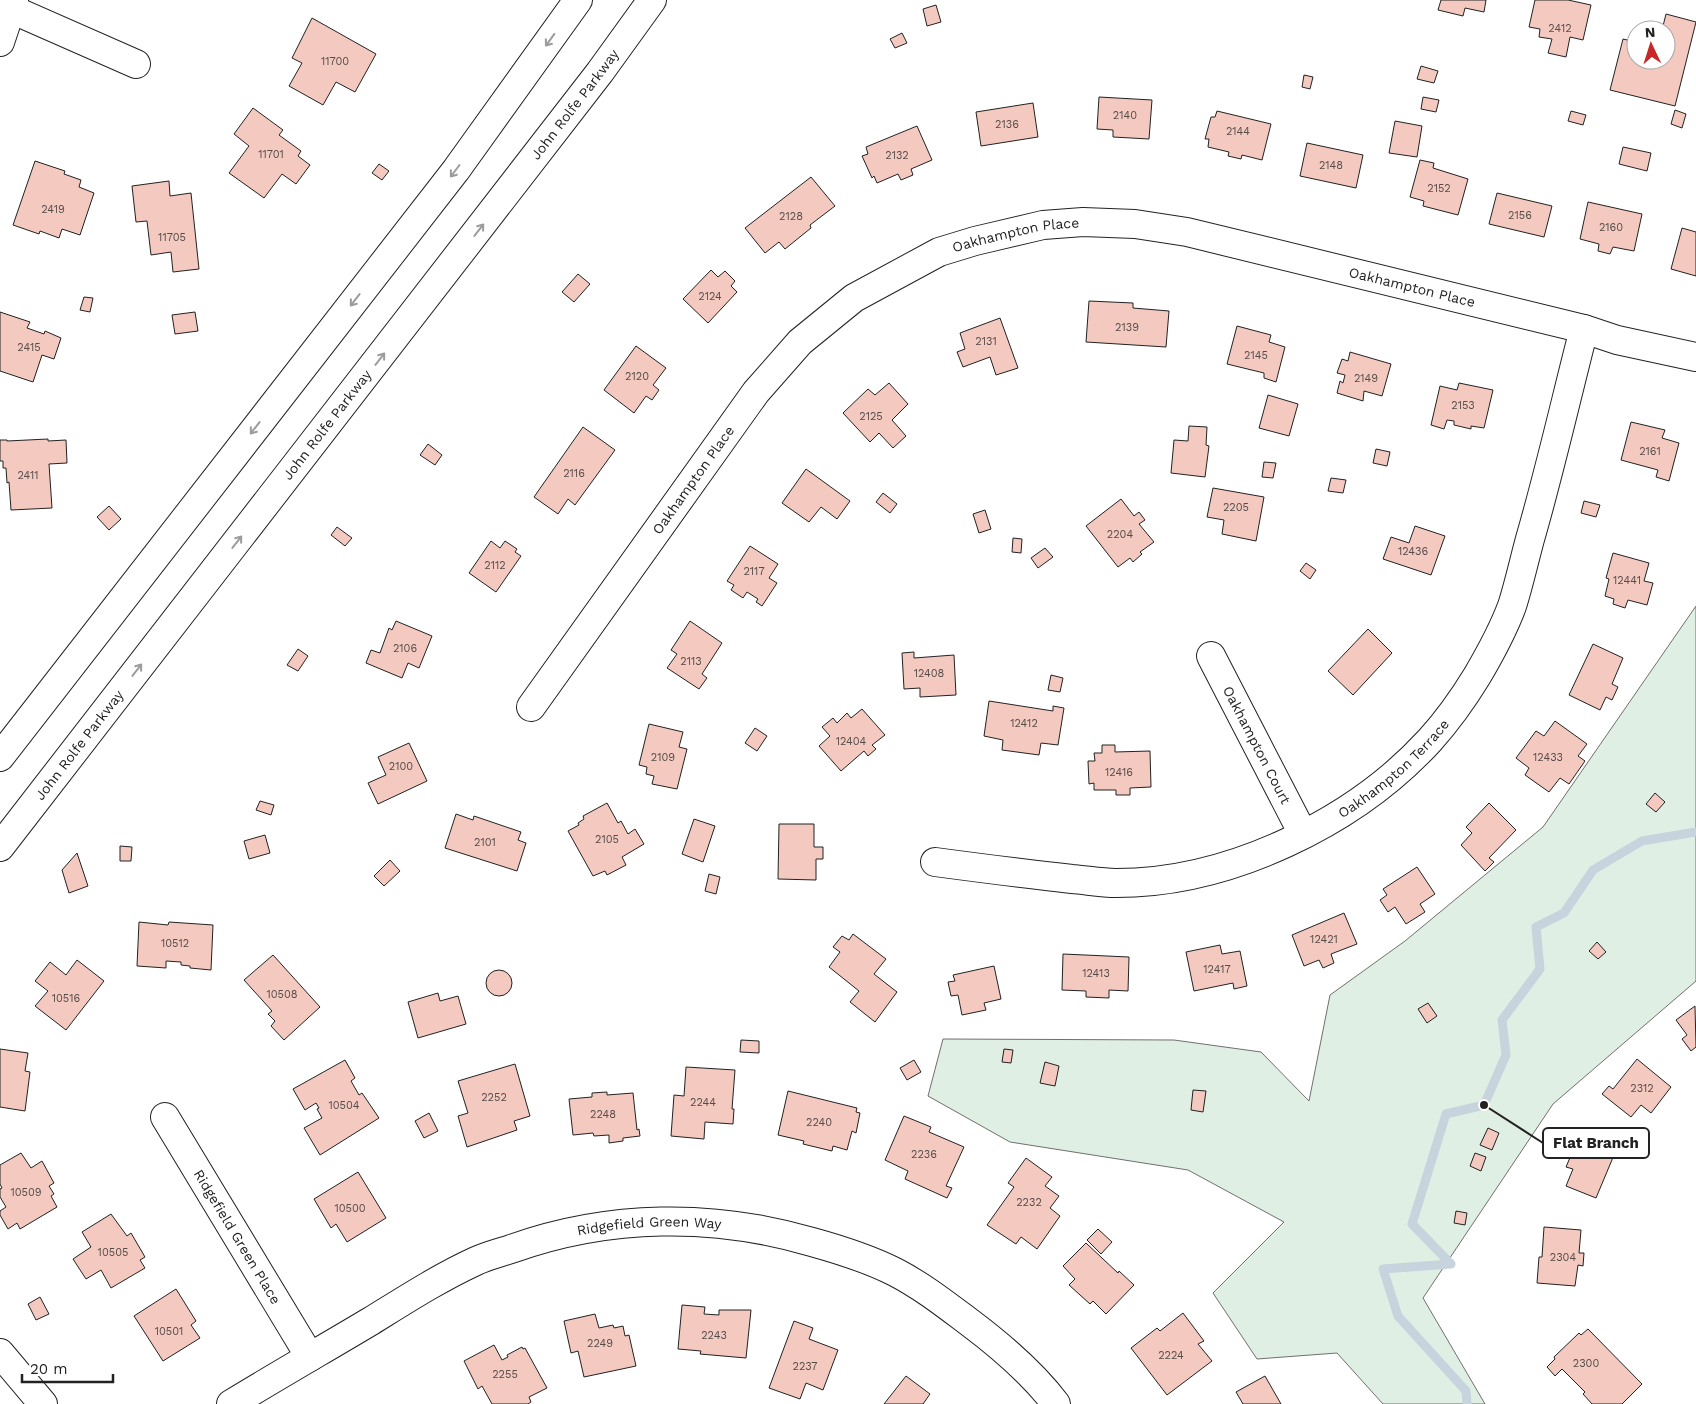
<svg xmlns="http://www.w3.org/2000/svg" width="1696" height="1404" font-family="'Work Sans',sans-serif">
  <rect width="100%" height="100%" fill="#fff"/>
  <polygon fill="#e0efe3" stroke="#6f6f6f" points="1696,606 1696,981 1553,1104 1423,1298 1485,1404 1383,1404 1337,1353 1257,1359 1213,1293 1284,1222 1188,1170 1010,1142 928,1096 943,1039 1174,1040 1261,1052 1309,1101 1330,995 1405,941 1543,827"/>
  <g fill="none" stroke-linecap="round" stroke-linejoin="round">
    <polyline stroke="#c7d3dd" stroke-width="9" points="1467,1404 1466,1391 1398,1316 1383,1269 1451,1264 1412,1224 1446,1114 1484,1105 1506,1055 1502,1020 1540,969 1536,927 1564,913 1593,870 1642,841 1696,832"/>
  </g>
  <g fill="#f3c9c0" stroke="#222">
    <polygon points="1441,0 1486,0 1484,12 1465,8 1463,16 1438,10"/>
    <polygon points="1535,0 1568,0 1591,5 1583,40 1570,37 1566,57 1548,53 1552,39 1539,37 1540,29 1529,27"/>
    <polygon points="936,5 941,22 927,26 923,9"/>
    <polygon points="1666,14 1696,22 1675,106 1610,90 1623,39 1636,42 1636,60 1666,60 1666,30 1662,30"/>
    <polygon points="312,18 376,54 355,92 336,82 323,105 289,86 302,63 292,58"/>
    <polygon points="902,33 907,43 895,48 890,39"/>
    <polygon points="1421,66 1438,71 1434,83 1417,79"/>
    <polygon points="1304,75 1313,77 1310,89 1302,87"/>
    <polygon points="1099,97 1152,100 1149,139 1113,137 1113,130 1097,129"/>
    <polygon points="1423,97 1439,100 1436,112 1421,109"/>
    <polygon points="1033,103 1038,137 981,146 976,112"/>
    <polygon points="253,108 283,130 279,135 301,151 298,156 310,165 296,184 282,174 264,198 229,173 249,146 234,134"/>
    <polygon points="1675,110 1686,114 1682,128 1671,124"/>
    <polygon points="1217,111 1271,124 1262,160 1242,155 1241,159 1228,156 1229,152 1208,147 1209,139 1205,139 1211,117 1215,117"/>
    <polygon points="1571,111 1586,115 1583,125 1568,121"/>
    <polygon points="1395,121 1422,126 1417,157 1389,153"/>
    <polygon points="917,126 932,160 911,169 913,175 901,180 898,174 877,183 874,176 872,178 862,156 868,154 866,147"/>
    <polygon points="1307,143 1363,155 1356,188 1300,176"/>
    <polygon points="1623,147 1651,153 1647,171 1619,164"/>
    <polygon points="1420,160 1434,163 1433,168 1468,179 1458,215 1423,206 1424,201 1410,197"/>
    <polygon points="35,161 65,171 64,174 81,180 79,187 94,193 80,235 62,229 59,238 40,231 39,234 13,225"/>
    <polygon points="379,164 389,171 382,180 372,173"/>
    <polygon points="811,177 835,206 810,225 811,228 785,249 779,242 765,253 745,228"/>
    <polygon points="169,181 170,196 191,193 199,269 173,272 171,252 151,255 147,221 136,222 132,186"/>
    <polygon points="1497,193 1552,206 1544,237 1489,224"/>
    <polygon points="1588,202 1642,214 1634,251 1613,247 1610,254 1598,251 1599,244 1580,239"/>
    <polygon points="1682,228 1696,232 1696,276 1671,269"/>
    <polygon points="711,270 718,277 725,271 735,281 731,286 737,292 708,323 683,299"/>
    <polygon points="578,274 590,284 574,302 562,292"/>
    <polygon points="84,297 93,298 90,312 80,310"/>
    <polygon points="1089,301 1133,303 1133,308 1169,311 1166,347 1086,342"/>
    <polygon points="0,312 30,322 27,328 44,334 45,331 61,338 54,359 42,355 33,382 0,371"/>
    <polygon points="195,312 198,331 175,334 172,315"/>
    <polygon points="1000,318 1018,368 996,375 990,357 963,367 957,352 965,349 960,333"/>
    <polygon points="1237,326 1271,335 1269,342 1285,347 1276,382 1264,378 1264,373 1227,364"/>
    <polygon points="636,346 666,368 653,385 659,390 652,400 646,396 634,413 604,390"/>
    <polygon points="1350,352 1391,364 1382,396 1364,391 1363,401 1337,393 1340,381 1343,383 1345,375 1337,373 1342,359 1348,361"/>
    <polygon points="889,383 908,404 892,420 906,436 893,448 879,433 870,442 843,413 868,389 875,395"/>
    <polygon points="1459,383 1493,390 1484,428 1471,426 1471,429 1454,425 1454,421 1447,420 1444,429 1431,425 1440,386 1457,390"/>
    <polygon points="1268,395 1298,404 1289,436 1259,428"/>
    <polygon points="1631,422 1665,430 1662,438 1679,443 1669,481 1656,477 1658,470 1621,460"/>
    <polygon points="1189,426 1207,427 1206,445 1209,446 1205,477 1171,473 1174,440 1188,441"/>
    <polygon points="583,427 615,450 575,505 568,499 558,514 534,497"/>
    <polygon points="48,439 48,441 66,440 67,463 49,464 52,508 11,510 9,482 7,483 6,468 3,468 3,461 0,461 0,440 7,440 7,441"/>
    <polygon points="428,444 442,455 435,465 420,455"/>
    <polygon points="1376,449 1390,452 1387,466 1373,463"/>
    <polygon points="1264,462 1276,463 1273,478 1262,477"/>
    <polygon points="806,469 850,501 837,519 821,507 809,522 782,503"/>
    <polygon points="1331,478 1346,480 1343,493 1328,491"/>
    <polygon points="1213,488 1264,497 1256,541 1222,534 1224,520 1207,517"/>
    <polygon points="883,493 897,504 890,513 876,502"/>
    <polygon points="1121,499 1134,516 1139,512 1145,520 1139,524 1154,542 1140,552 1142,554 1133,562 1130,558 1118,567 1086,526"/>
    <polygon points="1584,501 1600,505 1596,517 1581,513"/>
    <polygon points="109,506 121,519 109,530 97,517"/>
    <polygon points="985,510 991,529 979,533 973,514"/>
    <polygon points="1415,526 1445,536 1431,575 1383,559 1391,537 1409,543"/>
    <polygon points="337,527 352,538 345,546 331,535"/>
    <polygon points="1013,538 1022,539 1021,553 1012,552"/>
    <polygon points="491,541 500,548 505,541 517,549 515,552 521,556 496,592 469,573"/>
    <polygon points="750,546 778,564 769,578 777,583 762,606 756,602 758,599 747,592 743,598 731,590 734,585 727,581"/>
    <polygon points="1045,548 1053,557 1038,568 1031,558"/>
    <polygon points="1613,553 1649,563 1644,581 1653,583 1647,605 1628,600 1625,608 1613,604 1614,599 1605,596 1609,579 1606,578"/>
    <polygon points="1306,563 1316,570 1310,579 1300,571"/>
    <polygon points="396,621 432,636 419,668 408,663 402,678 366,663 371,650 380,653 389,628 392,630"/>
    <polygon points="690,621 722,643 702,674 707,678 699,689 667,668 677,654 671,650"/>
    <polygon points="1368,629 1392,653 1353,695 1328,671"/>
    <polygon points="1593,644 1623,658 1612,684 1618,687 1612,700 1606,697 1600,710 1569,695"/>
    <polygon points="298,649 308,656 298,671 287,665"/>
    <polygon points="914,652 914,658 954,655 956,695 920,697 920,688 904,689 902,653"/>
    <polygon points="1051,675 1063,678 1060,692 1048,690"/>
    <polygon points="989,701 1053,711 1053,706 1064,708 1058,745 1041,743 1039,755 1002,750 1003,740 984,736"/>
    <polygon points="862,709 885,735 872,745 876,749 868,756 864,751 841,771 819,746 830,736 822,727 833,718 837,723 847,713 851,718"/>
    <polygon points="1555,721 1587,744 1578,756 1585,761 1569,784 1560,778 1549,792 1525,775 1529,768 1516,758 1536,731 1544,736"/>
    <polygon points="649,724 683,732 679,747 687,749 677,789 652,784 654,776 646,774 647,767 639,765"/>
    <polygon points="755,728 767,736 757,751 745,743"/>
    <polygon points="409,743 427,781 378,804 368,783 386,775 378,757"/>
    <polygon points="1102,745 1115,745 1115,752 1150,751 1151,787 1130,788 1130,795 1116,795 1116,790 1094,790 1094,783 1089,784 1088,761 1095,761 1094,753 1102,753"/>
    <polygon points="1655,793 1665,802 1656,812 1646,804"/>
    <polygon points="260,801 274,805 271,815 256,810"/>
    <polygon points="607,803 618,823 621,821 628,834 635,829 644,844 622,857 626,865 607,875 605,871 593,876 568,831 579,825 578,823 584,819 583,816"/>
    <polygon points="1489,803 1516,830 1489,858 1494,862 1485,871 1461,845 1472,833 1466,827"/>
    <polygon points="456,814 473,820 474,816 521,832 518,840 526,843 517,871 445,848"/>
    <polygon points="694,819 715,826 703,862 682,854"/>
    <polygon points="779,824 814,824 814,847 823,847 823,859 816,859 816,880 778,879"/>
    <polygon points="265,835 270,853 249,859 244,841"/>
    <polygon points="120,846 132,847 131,861 120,861"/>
    <polygon points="77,853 88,886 69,893 62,870"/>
    <polygon points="390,860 400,871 384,886 374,876"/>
    <polygon points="1417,867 1435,894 1420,904 1425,912 1406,924 1395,907 1388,912 1380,900 1387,895 1383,889"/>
    <polygon points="709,874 720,877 716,894 705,891"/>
    <polygon points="1344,913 1357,944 1331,954 1334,963 1323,968 1319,960 1304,966 1292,935"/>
    <polygon points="139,922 168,925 169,922 213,925 211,970 190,968 190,966 181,965 181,962 166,961 166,968 137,966"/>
    <polygon points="853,934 886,959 874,974 897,992 875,1022 850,1002 859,991 829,967 840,952 833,947 842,936 849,940"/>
    <polygon points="1597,942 1606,952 1598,959 1589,951"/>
    <polygon points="1220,945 1222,954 1240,951 1247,986 1234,989 1233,983 1194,991 1186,952"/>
    <polygon points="1063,954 1129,957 1128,991 1109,990 1109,998 1086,997 1086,991 1062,990"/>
    <polygon points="273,955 320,1007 284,1040 271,1026 275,1021 268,1014 272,1011 244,980"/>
    <polygon points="77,960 104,981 66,1030 35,1006 48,991 35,981 50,962 66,975"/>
    <polygon points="994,966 1001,999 984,1003 986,1010 962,1015 958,995 951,996 948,982 955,981 953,975"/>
    <circle cx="499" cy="983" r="13"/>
    <polygon points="438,993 440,1001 458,996 466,1024 418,1038 408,1002"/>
    <polygon points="1428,1003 1437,1016 1427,1023 1418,1009"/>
    <polygon points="1695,1006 1696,1047 1691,1051 1682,1039 1687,1035 1676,1020"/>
    <polygon points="741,1040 759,1041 759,1053 740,1052"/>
    <polygon points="0,1049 28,1053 25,1071 30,1072 25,1111 0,1107"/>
    <polygon points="1004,1049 1013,1050 1011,1063 1002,1062"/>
    <polygon points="1637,1059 1671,1087 1651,1113 1641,1105 1631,1117 1602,1094 1609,1086 1613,1089"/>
    <polygon points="345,1060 355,1078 351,1081 359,1095 362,1093 379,1118 320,1155 304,1128 322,1118 317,1109 319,1108 316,1103 305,1110 293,1089"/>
    <polygon points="914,1060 921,1072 907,1080 900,1068"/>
    <polygon points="1045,1062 1059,1066 1055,1086 1040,1083"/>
    <polygon points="515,1064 530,1116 514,1121 517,1130 467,1147 458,1116 468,1113 458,1081"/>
    <polygon points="686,1067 735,1070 732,1109 734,1109 733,1124 705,1122 704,1139 671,1136 674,1095 684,1096"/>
    <polygon points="1193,1090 1206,1091 1203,1112 1191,1110"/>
    <polygon points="788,1091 857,1108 856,1112 860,1113 856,1133 852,1131 847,1150 833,1146 832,1151 803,1144 804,1141 778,1135"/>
    <polygon points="607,1092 607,1095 633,1093 637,1130 639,1129 640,1136 623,1138 623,1141 609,1143 609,1135 594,1136 593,1133 573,1135 569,1099 592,1097 592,1093"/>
    <polygon points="429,1113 438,1131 424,1138 415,1121"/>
    <polygon points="904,1116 931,1127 929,1132 964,1147 946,1186 952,1188 947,1198 905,1179 908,1171 885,1160"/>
    <polygon points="1488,1128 1499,1133 1492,1150 1480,1145"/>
    <polygon points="1575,1146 1592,1153 1595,1147 1614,1155 1596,1198 1566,1186 1573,1169 1566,1167"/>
    <polygon points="21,1153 31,1168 42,1161 54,1183 49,1186 54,1194 51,1196 57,1207 20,1229 17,1223 8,1229 0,1215 0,1211 6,1207 0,1197 0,1189 2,1188 0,1184 0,1165"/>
    <polygon points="1475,1153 1486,1157 1481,1171 1470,1166"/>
    <polygon points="1026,1158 1052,1177 1045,1186 1059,1196 1050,1208 1060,1216 1037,1249 1021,1237 1016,1244 987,1225 1014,1187 1008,1183"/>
    <polygon points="358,1172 386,1218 347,1242 336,1224 331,1228 314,1199"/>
    <polygon points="1456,1211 1467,1213 1465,1225 1454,1223"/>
    <polygon points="111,1214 127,1236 131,1233 145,1257 140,1260 145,1268 111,1288 101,1270 86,1279 73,1259 91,1247 82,1232"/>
    <polygon points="1544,1227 1581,1230 1579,1253 1584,1253 1583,1266 1578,1265 1575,1286 1537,1283 1539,1257 1542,1257"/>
    <polygon points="1098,1229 1112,1242 1101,1254 1087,1240"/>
    <polygon points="1086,1243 1118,1273 1119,1271 1134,1285 1106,1314 1093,1301 1090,1304 1069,1285 1075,1279 1063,1266"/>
    <polygon points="176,1289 196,1321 191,1325 200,1338 163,1361 134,1316"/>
    <polygon points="40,1297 49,1314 36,1320 28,1304"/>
    <polygon points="682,1305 705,1307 704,1314 719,1315 719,1310 751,1310 746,1358 700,1354 701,1351 678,1349"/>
    <polygon points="1183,1313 1204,1341 1198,1344 1212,1361 1167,1395 1131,1348 1157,1328 1160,1331"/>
    <polygon points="595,1314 599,1328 613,1325 614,1328 623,1326 625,1336 629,1335 636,1366 584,1377 578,1351 571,1353 564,1321"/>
    <polygon points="794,1321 813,1328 809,1339 838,1350 823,1390 806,1383 800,1399 769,1388"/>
    <polygon points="1588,1329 1642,1384 1622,1404 1592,1404 1583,1394 1585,1392 1562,1369 1555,1376 1547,1367 1555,1359 1554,1357 1579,1333 1581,1335"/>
    <polygon points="494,1345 502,1360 508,1357 507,1355 522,1347 523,1349 525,1348 547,1388 529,1397 531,1402 528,1404 492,1404 482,1386 478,1389 464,1361"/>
    <polygon points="906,1376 930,1394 923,1404 884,1404"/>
    <polygon points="1265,1376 1281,1404 1243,1404 1236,1392"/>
  </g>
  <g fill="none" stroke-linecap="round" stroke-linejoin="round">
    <defs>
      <g id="minor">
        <polyline points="11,9 136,64"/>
        <polyline points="0,42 14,0"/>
        <path id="s1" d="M1211 656 1303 834"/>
        <path id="s2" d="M531 707 756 392 800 342 854 298 939 252 975 241 1043 225 1083 222 1135 224 1187 232 1584 329 1617 340 1696 357"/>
        <path id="s3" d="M935 862C980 868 1026 874 1072 879 1086 880 1101 883 1116 883 1229 883 1354 823 1430 740 1448 720 1463 699 1477 676 1490 654 1503 630 1512 606 1519 584 1524 561 1530 539 1550 470 1566 399 1584 329"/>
        <path id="s4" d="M165 1117 310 1357"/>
        <polyline points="0,1353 43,1404"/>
        <path id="s5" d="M231 1404C277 1376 324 1349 371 1321 405 1300 439 1278 476 1261 487 1256 499 1253 511 1249 609 1214 713 1213 812 1242 841 1250 869 1259 895 1272 922 1286 945 1304 969 1322 1001 1346 1032 1372 1056 1404"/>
      </g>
      <g id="major">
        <polyline points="0,757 456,170 578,0"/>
        <path id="s6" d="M0 847 600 72 652 0"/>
      </g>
    </defs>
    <use href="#minor" stroke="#222" stroke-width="30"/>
    <use href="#major" stroke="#222" stroke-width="30"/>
    <use href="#minor" stroke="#fff" stroke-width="28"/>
    <use href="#major" stroke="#fff" stroke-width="28"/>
  </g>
  <defs><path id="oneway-shaft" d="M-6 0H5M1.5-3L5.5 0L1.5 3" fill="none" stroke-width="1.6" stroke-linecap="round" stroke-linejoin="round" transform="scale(1.25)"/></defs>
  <g stroke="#9c9c9c">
    <use href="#oneway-shaft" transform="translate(550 40) rotate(126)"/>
    <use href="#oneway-shaft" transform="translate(455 171) rotate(127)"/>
    <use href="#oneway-shaft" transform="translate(479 230) rotate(-52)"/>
    <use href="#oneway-shaft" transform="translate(355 300) rotate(128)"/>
    <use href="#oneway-shaft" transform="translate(380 359) rotate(-52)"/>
    <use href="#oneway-shaft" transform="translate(255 428) rotate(128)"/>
    <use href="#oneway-shaft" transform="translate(237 542) rotate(-52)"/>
    <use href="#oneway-shaft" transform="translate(137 670) rotate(-52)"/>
  </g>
  <g text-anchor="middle" stroke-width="4" stroke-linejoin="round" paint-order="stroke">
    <g font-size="11" fill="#564c4a">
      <text x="1560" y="32">2412</text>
      <text x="335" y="65">11700</text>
      <text x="1125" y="119">2140</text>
      <text x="1007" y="128">2136</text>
      <text x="1238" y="135">2144</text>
      <text x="271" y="158">11701</text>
      <text x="897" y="159">2132</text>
      <text x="1331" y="169">2148</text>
      <text x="1439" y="192">2152</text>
      <text x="53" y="213">2419</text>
      <text x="1520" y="219">2156</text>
      <text x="791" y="220">2128</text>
      <text x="1611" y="231">2160</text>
      <text x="172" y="241">11705</text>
      <text x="710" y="300">2124</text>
      <text x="1127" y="331">2139</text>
      <text x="986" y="345">2131</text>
      <text x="29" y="351">2415</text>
      <text x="1256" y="359">2145</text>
      <text x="637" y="380">2120</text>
      <text x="1366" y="382">2149</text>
      <text x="1463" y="409">2153</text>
      <text x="871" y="420">2125</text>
      <text x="1650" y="455">2161</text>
      <text x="574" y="477">2116</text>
      <text x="28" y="479">2411</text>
      <text x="1236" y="511">2205</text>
      <text x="1120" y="538">2204</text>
      <text x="1413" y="555">12436</text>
      <text x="495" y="569">2112</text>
      <text x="754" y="575">2117</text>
      <text x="1627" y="584">12441</text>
      <text x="405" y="652">2106</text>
      <text x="691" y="665">2113</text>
      <text x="929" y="677">12408</text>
      <text x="1024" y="727">12412</text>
      <text x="851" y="745">12404</text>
      <text x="663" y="761">2109</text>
      <text x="1548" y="761">12433</text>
      <text x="401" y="770">2100</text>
      <text x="1119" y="776">12416</text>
      <text x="607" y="843">2105</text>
      <text x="485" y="846">2101</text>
      <text x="1324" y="943">12421</text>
      <text x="175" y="947">10512</text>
      <text x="1217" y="973">12417</text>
      <text x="1096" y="977">12413</text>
      <text x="282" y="998">10508</text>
      <text x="66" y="1002">10516</text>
      <text x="1642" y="1092">2312</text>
      <text x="494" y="1101">2252</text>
      <text x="703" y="1106">2244</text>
      <text x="344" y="1109">10504</text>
      <text x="603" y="1118">2248</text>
      <text x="819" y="1126">2240</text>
      <text x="924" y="1158">2236</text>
      <text x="26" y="1196">10509</text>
      <text x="1029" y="1206">2232</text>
      <text x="350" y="1212">10500</text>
      <text x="113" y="1256">10505</text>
      <text x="1563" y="1261">2304</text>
      <text x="169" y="1335">10501</text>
      <text x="714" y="1339">2243</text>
      <text x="600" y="1347">2249</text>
      <text x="1171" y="1359">2224</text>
      <text x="1586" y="1367">2300</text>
      <text x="805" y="1370">2237</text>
      <text x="505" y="1378">2255</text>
    </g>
    <g font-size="14" fill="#222" stroke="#fff">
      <text dy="5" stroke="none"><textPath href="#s6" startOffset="939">John Rolfe Parkway</textPath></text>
      <text dy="5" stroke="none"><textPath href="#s2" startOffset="699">Oakhampton Place</textPath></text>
      <text dy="5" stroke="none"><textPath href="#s2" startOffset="1104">Oakhampton Place</textPath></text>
      <text dy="5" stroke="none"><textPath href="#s6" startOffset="534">John Rolfe Parkway</textPath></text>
      <text dy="5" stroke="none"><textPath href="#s2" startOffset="279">Oakhampton Place</textPath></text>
      <text dy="5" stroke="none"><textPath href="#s6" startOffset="129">John Rolfe Parkway</textPath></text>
      <text dy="5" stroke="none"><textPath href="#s1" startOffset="100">Oakhampton Court</textPath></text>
      <text dy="5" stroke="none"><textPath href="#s3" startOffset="490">Oakhampton Terrace</textPath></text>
      <text dy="5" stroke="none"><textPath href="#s5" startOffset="462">Ridgefield Green Way</textPath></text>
      <text dy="5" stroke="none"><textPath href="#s4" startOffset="140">Ridgefield Green Place</textPath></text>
    </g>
  </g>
  <path fill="none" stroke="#222" stroke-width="2" d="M1484 1105L1543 1143"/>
  <circle fill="#222" stroke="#fff" stroke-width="2" cx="1484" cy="1105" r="5"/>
  <rect fill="#fff" stroke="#222" stroke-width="2" x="1543" y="1128" width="106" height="30" rx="5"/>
  <g font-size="15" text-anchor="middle" font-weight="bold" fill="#222">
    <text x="1596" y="1148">Flat Branch</text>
  </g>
  <g transform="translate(1651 45) rotate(356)"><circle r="24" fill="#ffffff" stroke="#a7a7a7"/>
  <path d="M0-4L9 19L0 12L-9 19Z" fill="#c62828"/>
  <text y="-8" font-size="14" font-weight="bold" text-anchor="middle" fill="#222222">N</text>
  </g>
  <path d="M22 1374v8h91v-8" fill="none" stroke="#222222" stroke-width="2.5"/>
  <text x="30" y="1374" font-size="15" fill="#222222" stroke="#ffffff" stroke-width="4" paint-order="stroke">20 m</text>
</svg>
